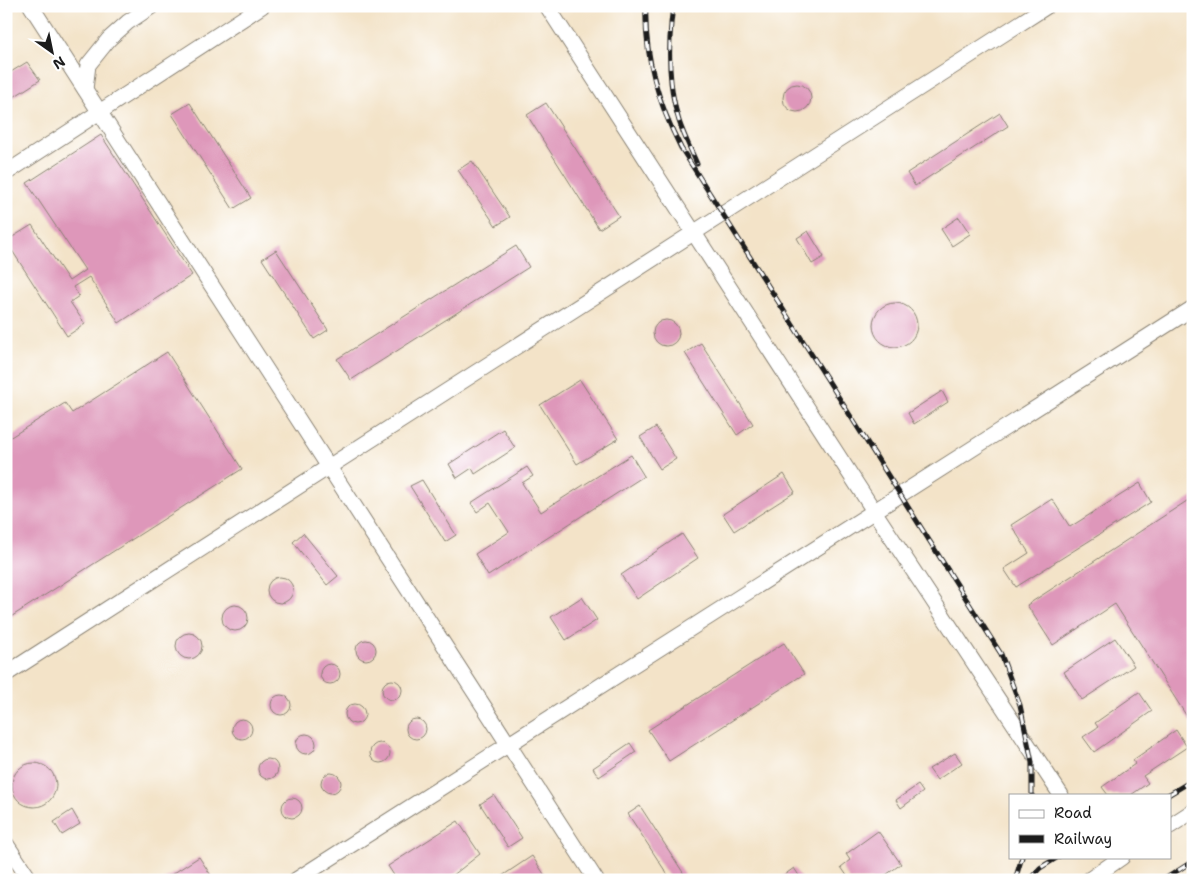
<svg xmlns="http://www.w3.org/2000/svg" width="1199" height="886" font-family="'Shantell Sans',sans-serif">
  <rect width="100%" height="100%" fill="#fff"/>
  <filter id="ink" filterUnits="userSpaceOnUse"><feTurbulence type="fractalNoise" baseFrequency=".02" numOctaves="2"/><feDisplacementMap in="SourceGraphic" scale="10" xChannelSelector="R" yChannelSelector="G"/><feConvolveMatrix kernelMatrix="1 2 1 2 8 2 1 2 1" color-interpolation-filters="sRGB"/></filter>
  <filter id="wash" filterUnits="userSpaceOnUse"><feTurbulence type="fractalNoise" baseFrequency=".0096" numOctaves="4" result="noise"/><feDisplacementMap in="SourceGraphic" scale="20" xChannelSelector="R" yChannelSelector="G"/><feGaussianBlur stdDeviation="1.12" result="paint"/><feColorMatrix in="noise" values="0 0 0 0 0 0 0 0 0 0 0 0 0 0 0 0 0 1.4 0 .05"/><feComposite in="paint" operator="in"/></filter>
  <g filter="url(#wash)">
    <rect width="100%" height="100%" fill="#f3e3c8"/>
    <g id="blocks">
      <g fill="#de97ba">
        <polygon points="27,62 40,80 6,102 6,75"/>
        <circle cx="797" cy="98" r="14"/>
        <polygon points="190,103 251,198 233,209 172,114"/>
        <polygon points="546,103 619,216 599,229 527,115"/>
        <polygon points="1000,113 1008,126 915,186 907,173"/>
        <polygon points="101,135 192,275 119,323 89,277 73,287 79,296 70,302 85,324 67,336 6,241 32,225 69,281 85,270 27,183"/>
        <polygon points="472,161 510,217 496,226 458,170"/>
        <polygon points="959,217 970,234 952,246 941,229"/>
        <polygon points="808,231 824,257 812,264 797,238"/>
        <polygon points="516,246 529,267 351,380 337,359"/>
        <polygon points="276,250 328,330 314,339 262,259"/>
        <circle cx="895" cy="325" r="22"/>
        <circle cx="666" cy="333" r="13"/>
        <polygon points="701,343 753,424 737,435 685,353"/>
        <polygon points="167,352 242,469 6,620 6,440 65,403 72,413"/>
        <polygon points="580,380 618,439 577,464 540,405"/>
        <polygon points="942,391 948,402 914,424 908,413"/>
        <polygon points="656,427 676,459 660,469 640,437"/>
        <polygon points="503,429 515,448 475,474 472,468 457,478 449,464"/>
        <polygon points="631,455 644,476 488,576 475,554 509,532 490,503 477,512 471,503 527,467 533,476 522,483 541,512"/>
        <polygon points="784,474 795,492 734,531 723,514"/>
        <polygon points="422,480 456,535 445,542 410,486"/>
        <polygon points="1140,483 1151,502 1016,587 1004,569 1029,553 1011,525 1052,499 1070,527"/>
        <polygon points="1193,497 1193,726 1115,604 1053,645 1027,605"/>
        <polygon points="303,533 338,576 327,585 293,542"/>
        <polygon points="682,534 698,558 637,599 621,575"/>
        <circle cx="280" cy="590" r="13"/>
        <polygon points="582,597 597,620 566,640 551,617"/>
        <circle cx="235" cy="618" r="13"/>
        <circle cx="189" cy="646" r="13"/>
        <polygon points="1115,638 1134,666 1082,700 1064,672"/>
        <circle cx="366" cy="650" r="10"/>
        <polygon points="784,643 804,674 669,761 648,730"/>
        <circle cx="330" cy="674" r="10"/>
        <circle cx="392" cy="690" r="10"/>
        <polygon points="1139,692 1152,711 1094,752 1083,737 1098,727 1095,723"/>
        <circle cx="281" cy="705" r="10"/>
        <circle cx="355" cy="714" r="10"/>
        <circle cx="242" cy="729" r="10"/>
        <circle cx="416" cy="729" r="10"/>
        <polygon points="1176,730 1187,747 1143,776 1148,783 1131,795 1108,795 1102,787 1135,764 1133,760"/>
        <circle cx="306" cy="744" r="10"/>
        <polygon points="630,743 636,752 599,777 593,768"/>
        <circle cx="380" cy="753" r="10"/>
        <polygon points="955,753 962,763 937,780 929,769"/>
        <circle cx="268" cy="769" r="10"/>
        <circle cx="34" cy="785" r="22"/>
        <circle cx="331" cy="783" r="10"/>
        <polygon points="918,785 923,792 901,808 896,800"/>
        <polygon points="494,795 522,838 508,847 480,804"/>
        <circle cx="292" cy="808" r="10"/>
        <polygon points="640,806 684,874 675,880 671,880 628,814"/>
        <polygon points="72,810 80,824 62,835 54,822"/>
        <polygon points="458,821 480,854 447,880 397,880 388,866"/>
        <polygon points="878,831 901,864 879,880 850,880 841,867 850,860 846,854"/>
        <polygon points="532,856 548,880 496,880"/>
        <polygon points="199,857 214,880 163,880"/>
        <polygon points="794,868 802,880 777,880"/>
      </g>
    </g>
  </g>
  <g filter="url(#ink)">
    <use href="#blocks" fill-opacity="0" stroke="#888072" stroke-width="1"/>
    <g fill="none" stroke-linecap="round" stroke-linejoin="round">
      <defs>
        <g id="minor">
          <polyline points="31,6 596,880"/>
          <polyline points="547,6 874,511 1061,795"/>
          <polyline points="85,89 88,65 109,39 128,22 152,6"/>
          <polyline points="6,173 262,6"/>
          <polyline points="6,674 1047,6"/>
          <polyline points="1170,826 1193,811"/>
          <polyline points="6,844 30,880"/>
          <polyline points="296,880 1193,308"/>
          <polyline points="1089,880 1122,857"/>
        </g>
      </defs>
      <use href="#minor" stroke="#888072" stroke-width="17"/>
      <use href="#minor" stroke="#fff" stroke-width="15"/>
      <defs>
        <g id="rail">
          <path d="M646 6C644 57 658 103 681 148L1001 654 1020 705 1032 762V795"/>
          <path d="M673 6C668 43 668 86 679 121 684 136 691 150 697 164"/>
          <polyline points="1168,795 1193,780"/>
          <polyline points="1015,880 1022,857"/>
          <polyline points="1029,880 1040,868 1058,857"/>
          <polyline points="1163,880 1193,861"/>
        </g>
      </defs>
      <use href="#rail" stroke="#1c1c1c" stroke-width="5"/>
      <use href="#rail" stroke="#fff" stroke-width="3" stroke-dasharray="9" stroke-linecap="butt"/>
    </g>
  </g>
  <rect width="1199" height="886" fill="none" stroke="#fff" stroke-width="25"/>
  <rect x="1009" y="794" width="162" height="65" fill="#ffffff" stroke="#a4a4a4"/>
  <rect x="1019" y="810" width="25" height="8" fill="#ffffff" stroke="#a4a4a4"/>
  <text x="1054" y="818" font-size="15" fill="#1c1c1c">Road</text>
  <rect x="1019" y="835" width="25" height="8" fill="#1c1c1c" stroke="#a4a4a4"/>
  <text x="1054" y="844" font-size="15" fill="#1c1c1c">Railway</text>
  <g transform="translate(52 52) rotate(147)" stroke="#ffffff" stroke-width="4" paint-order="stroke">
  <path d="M0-4L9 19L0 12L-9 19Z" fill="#1c1c1c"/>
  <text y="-8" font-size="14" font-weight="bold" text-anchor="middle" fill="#1c1c1c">N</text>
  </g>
</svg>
